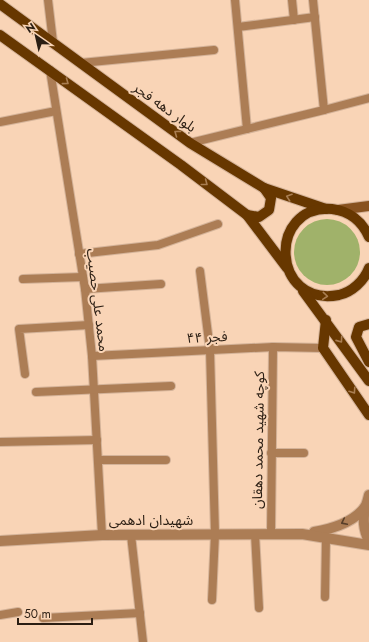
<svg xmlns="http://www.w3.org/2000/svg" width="369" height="642" font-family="Jost,'Noto Sans Arabic',sans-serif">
  <rect width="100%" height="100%" fill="#f9d4b6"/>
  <circle fill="#a0b26a" cx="327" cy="252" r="33"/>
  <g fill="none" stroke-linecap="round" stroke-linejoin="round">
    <defs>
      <g id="minor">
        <polyline points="48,0 53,42"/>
        <polyline points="235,0 247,129"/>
        <polyline points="292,0 294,20"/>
        <polyline points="238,27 315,17"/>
        <polyline points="81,63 214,50"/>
        <polyline points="50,70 85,289 92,356 102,535"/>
        <polyline points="324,110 369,98"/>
        <polyline points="0,122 56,111"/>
        <polyline points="190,143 324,110 313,0"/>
        <polyline points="79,254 158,245 218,224"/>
        <polyline points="200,271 210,350 215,534 212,600"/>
        <polyline points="23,279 83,277"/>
        <polyline points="85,289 161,284"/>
        <polyline points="92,356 273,347 323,348"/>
        <polyline points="25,374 19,329 89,325"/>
        <polyline points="36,392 171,386"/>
        <polyline points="0,442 97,440"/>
        <polyline points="271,453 304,453"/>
        <polyline points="98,460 166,460"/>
        <polyline points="255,534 259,608"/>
        <polyline points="271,534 273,347"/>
        <polyline points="131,535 143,642"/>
        <polyline points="325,597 326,537"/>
        <polyline points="0,615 18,612"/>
        <polyline points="43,618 140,613"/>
      </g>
      <g id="tertiary">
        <path d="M365 507C363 519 363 529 369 541"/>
        <path d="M314 532C331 529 354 522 365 507 367 504 368 499 369 495"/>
        <polyline points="0,541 102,535 302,534 369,545"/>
      </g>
      <polyline id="secondary" points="338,210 369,206"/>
      <g id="primary">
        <polyline points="0,4 190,143 264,188 326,209"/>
        <polyline points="0,35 181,165 247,215 287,268"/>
        <polyline points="247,215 259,217 269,210 271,198 264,188"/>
        <path d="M369 237C362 221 349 211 332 209 267 204 271 308 339 295 352 292 364 281 369 268"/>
        <polyline points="303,291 369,381"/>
        <polyline points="326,320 323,348 369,415"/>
        <polyline points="369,324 359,327 356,337 369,362"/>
      </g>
    </defs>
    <use href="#minor" stroke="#d4b399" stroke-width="10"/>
    <use href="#tertiary" stroke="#d4b399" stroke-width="12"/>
    <use href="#secondary" stroke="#d4b399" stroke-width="12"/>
    <use href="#primary" stroke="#d4b399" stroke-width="12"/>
    <use href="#minor" stroke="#ac7d55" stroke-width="8"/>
    <use href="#tertiary" stroke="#ac7d55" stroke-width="10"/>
    <use href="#secondary" stroke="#88521f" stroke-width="10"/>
    <use href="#primary" stroke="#673700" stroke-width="10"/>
  </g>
  <defs><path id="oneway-chevron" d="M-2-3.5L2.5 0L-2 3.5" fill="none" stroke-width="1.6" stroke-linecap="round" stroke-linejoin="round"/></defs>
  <g stroke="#a97e52">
    <use href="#oneway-chevron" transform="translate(66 82) rotate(36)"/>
    <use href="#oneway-chevron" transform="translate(177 133) rotate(-144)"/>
    <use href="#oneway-chevron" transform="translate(205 183) rotate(38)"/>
    <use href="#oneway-chevron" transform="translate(289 197) rotate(-161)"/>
    <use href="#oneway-chevron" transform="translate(325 296) rotate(5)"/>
    <use href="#oneway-chevron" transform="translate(340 340) rotate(55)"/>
    <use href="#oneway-chevron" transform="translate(353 391) rotate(56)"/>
  </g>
  <use stroke="#583f2a" href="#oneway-chevron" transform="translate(344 522) rotate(154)"/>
  <g text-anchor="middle" stroke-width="4" stroke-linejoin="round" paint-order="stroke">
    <g font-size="14" fill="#2b1e13" stroke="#f9d4b6">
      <text transform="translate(165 107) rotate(36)" y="5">بلوار دهه فجر</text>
      <text transform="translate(98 300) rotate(83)" y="5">محمد علی حصیب</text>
      <text transform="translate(207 337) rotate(-3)" y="5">فجر ۴۴</text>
      <text transform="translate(258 440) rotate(-89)" y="5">کوچه شهید محمد دهقان</text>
      <text x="151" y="525">شهیدان ادهمی</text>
    </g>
  </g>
  <g transform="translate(36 36) rotate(326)" stroke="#f9d4b6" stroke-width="3" paint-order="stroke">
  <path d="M0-3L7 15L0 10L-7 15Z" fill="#2b1e13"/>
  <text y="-6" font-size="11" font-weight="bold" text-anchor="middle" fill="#2b1e13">N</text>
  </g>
  <path d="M18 618v6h74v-6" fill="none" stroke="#2b1e13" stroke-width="2"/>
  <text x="24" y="618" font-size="12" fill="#2b1e13" stroke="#f9d4b6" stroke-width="3" paint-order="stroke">50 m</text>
</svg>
